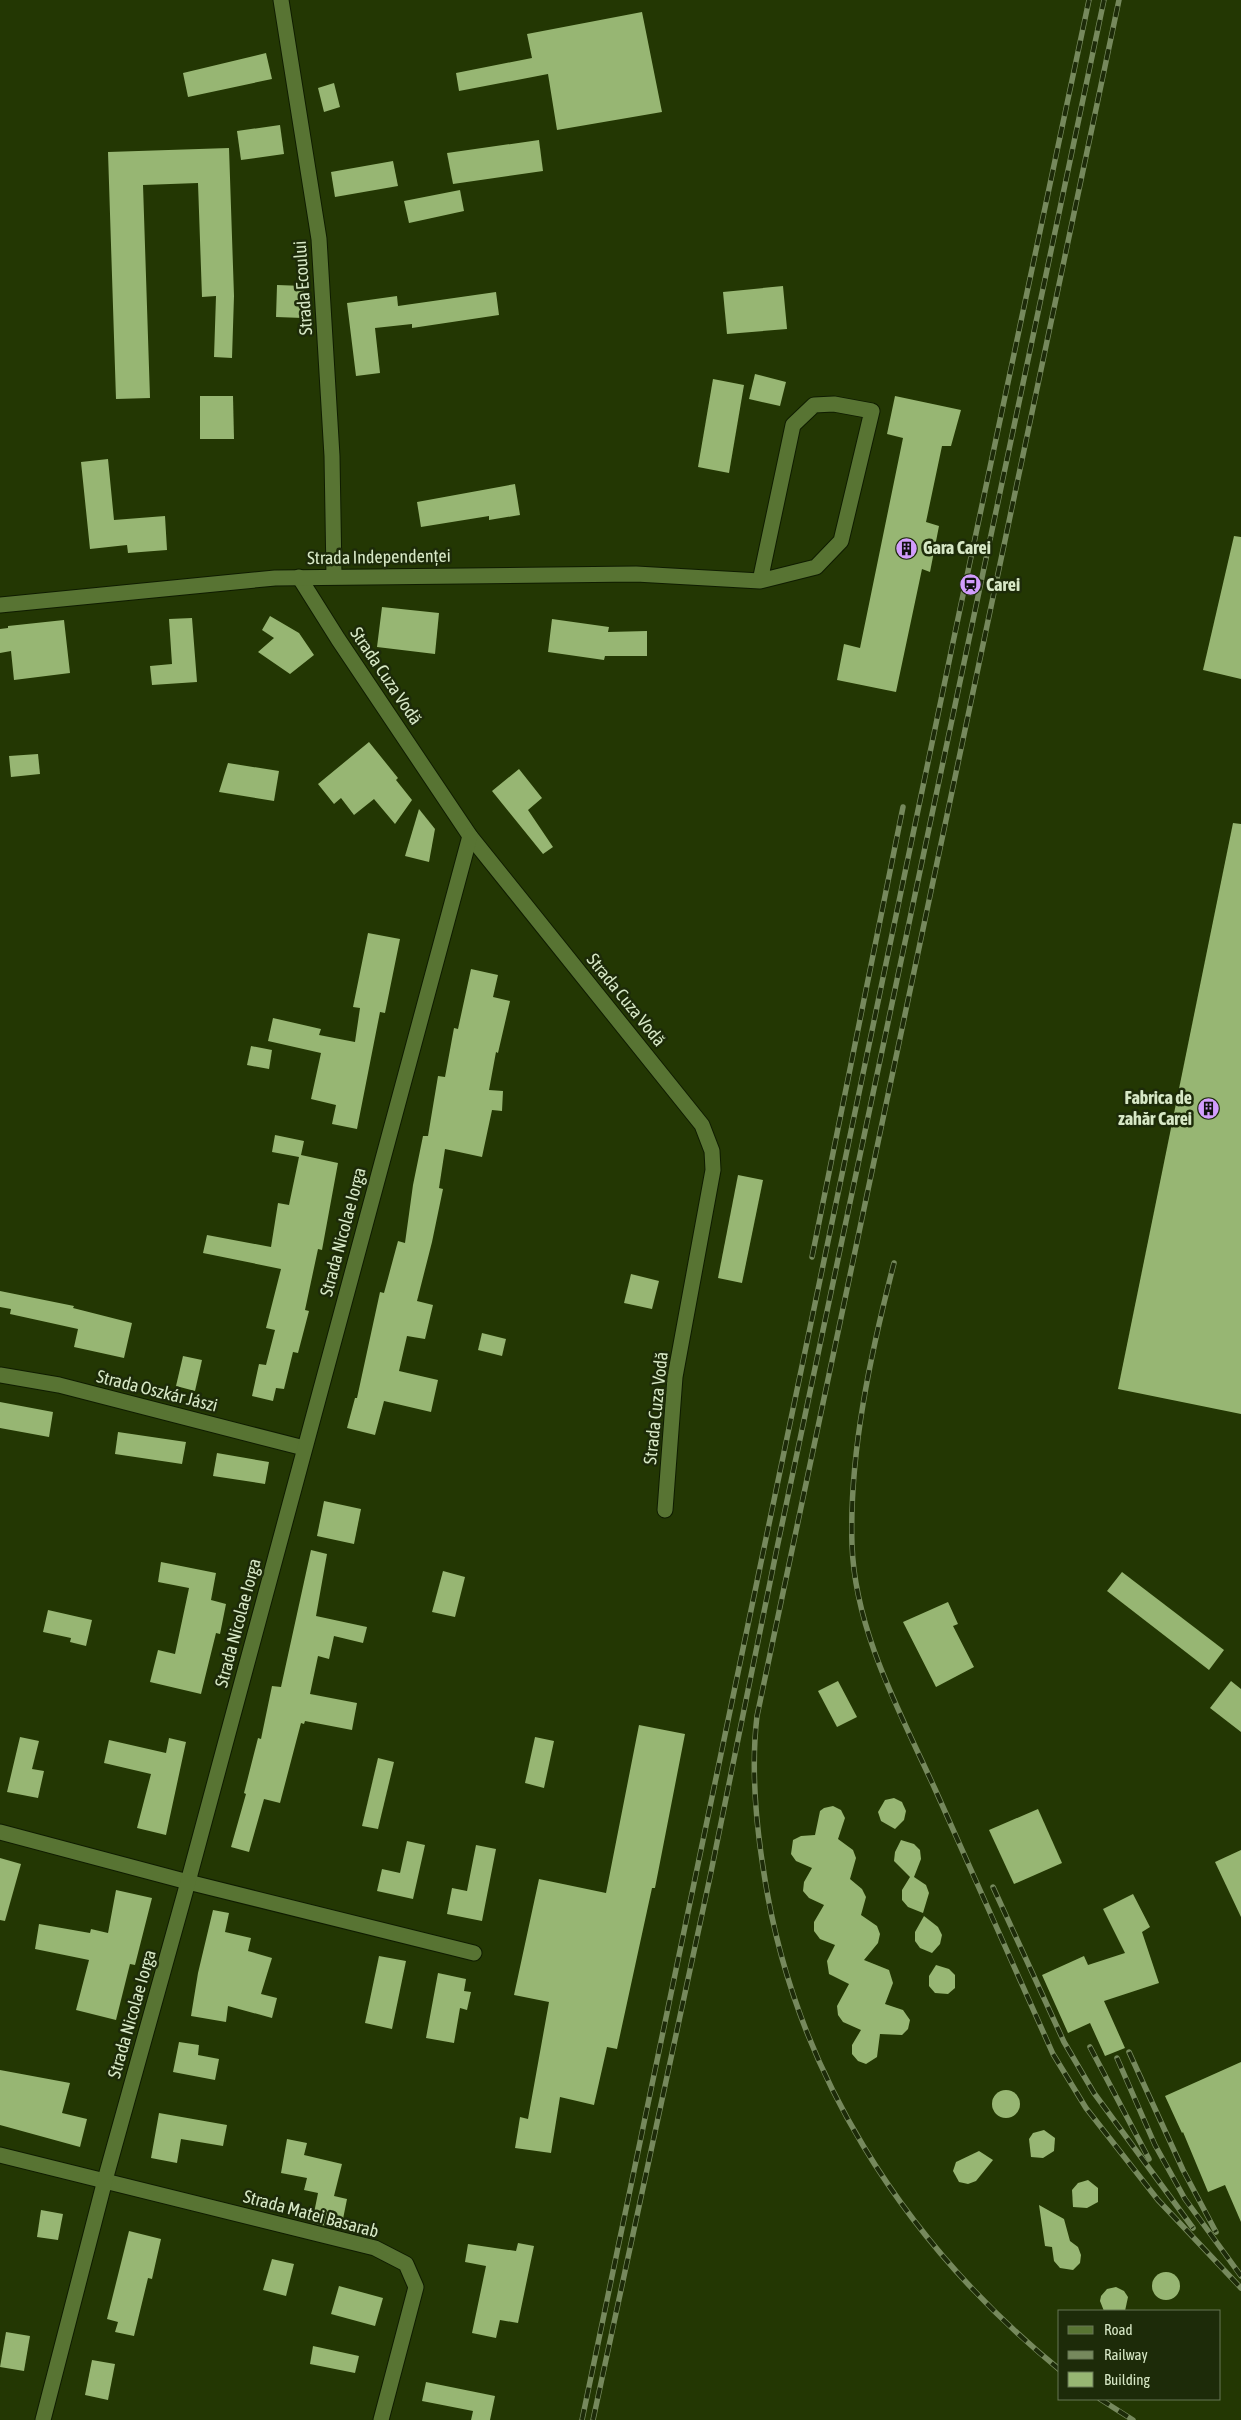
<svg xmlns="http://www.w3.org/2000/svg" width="1241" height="2420" font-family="'Asap Condensed',sans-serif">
  <rect width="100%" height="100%" fill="#233703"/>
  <g fill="#97b673">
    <polygon points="642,12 662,112 557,130 548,74 459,91 456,73 532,58 527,34"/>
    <polygon points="266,53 272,79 188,97 183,73"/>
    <polygon points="334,83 340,107 324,112 318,88"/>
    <polygon points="280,125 284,154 241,160 237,131"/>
    <polygon points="539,140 543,171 453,184 447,153"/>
    <polygon points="229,148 234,296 232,358 214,357 216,296 202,297 198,183 143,185 150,398 116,399 108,152"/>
    <polygon points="393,161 398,186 335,197 331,172"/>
    <polygon points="460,190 464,211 409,223 404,201"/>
    <polygon points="277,285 304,286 303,318 276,317"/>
    <polygon points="783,286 787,329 727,334 723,292"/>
    <polygon points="496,292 499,315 412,328 412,324 375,328 380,373 356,376 347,303 397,296 398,306"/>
    <polygon points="755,374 786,382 780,406 749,399"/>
    <polygon points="713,379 744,385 729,473 698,467"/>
    <polygon points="200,396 233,396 234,439 200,439"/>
    <polygon points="895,396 961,410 951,446 942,446 926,522 939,526 930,572 922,569 896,692 837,680 844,644 860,648 903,438 887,434"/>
    <polygon points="108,459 114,520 165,516 167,550 128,553 127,545 90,549 81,462"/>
    <polygon points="515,484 520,515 489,520 489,516 421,527 417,502"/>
    <polygon points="1234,536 1241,537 1241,679 1203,670"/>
    <polygon points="382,607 439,613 435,654 377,647"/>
    <polygon points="270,616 299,633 314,655 290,674 258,652 274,638 262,630"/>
    <polygon points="192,618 197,682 152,685 150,666 172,664 169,619"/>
    <polygon points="552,619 609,627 608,632 647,631 647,656 605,656 604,660 548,652"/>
    <polygon points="64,620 70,673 14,680 11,651 0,653 0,629 8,628 8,626"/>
    <polygon points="369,742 398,778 396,780 412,800 395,824 374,799 354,815 341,798 334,804 318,784"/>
    <polygon points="38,754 40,774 11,777 9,756"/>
    <polygon points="228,763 279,771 274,801 219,792"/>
    <polygon points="519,769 542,798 528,810 553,847 543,854 492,791"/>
    <polygon points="419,809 435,829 429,862 405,856"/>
    <polygon points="1233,823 1241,824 1241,1414 1118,1389"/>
    <polygon points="368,933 400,939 385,1013 380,1012 357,1129 332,1124 336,1105 311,1099 321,1053 268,1041 273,1018 321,1029 319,1035 355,1042 360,1008 353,1007"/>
    <polygon points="471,969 498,975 493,997 510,1001 498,1053 496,1052 489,1090 503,1091 502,1111 492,1110 482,1157 445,1149 439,1188 443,1189 432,1242 417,1301 433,1305 425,1339 407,1336 399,1371 438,1380 431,1412 384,1401 375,1435 347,1428 355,1398 357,1398 380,1292 384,1293 398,1241 405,1243 413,1185 423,1136 428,1136 438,1076 445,1077 454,1028 458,1029"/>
    <polygon points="251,1046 272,1050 269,1069 247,1065"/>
    <polygon points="275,1135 304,1141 301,1155 338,1163 322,1250 318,1249 305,1310 309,1311 298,1353 293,1352 284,1389 276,1388 273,1401 252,1396 259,1364 266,1365 275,1330 266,1328 281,1269 203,1253 207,1235 271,1247 278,1203 289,1205 299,1157 272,1152"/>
    <polygon points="738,1175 763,1180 742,1283 718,1278"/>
    <polygon points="631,1274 659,1281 652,1309 624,1303"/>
    <polygon points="0,1291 74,1306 73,1308 132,1323 124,1358 74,1347 78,1329 10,1314 11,1309 0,1307"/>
    <polygon points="482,1333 506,1339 502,1356 478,1350"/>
    <polygon points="183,1356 202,1360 195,1391 176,1386"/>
    <polygon points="0,1402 53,1412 49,1437 0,1428"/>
    <polygon points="118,1432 186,1442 182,1464 115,1454"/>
    <polygon points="217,1453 269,1462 265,1484 213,1476"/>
    <polygon points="324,1501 361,1509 354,1544 317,1536"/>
    <polygon points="311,1550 327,1554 316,1616 367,1627 363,1643 334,1636 329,1659 318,1656 310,1694 357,1703 352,1730 305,1721 304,1724 301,1723 280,1803 264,1799 249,1852 231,1847 246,1794 244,1793 258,1738 261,1739 272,1686 281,1687"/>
    <polygon points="161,1562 216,1573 211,1600 226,1604 220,1634 216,1633 201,1694 150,1682 158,1650 175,1654 189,1588 158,1582"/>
    <polygon points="443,1571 465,1577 455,1617 432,1612"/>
    <polygon points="1122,1572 1224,1650 1209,1670 1107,1591"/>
    <polygon points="948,1602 958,1624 953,1626 974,1667 936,1687 903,1622"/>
    <polygon points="48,1610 92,1620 86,1646 70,1642 71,1638 43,1632"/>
    <polygon points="838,1681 857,1717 837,1727 818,1691"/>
    <polygon points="1231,1681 1241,1689 1241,1732 1210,1708"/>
    <polygon points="639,1725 685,1734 655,1888 652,1888 617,2049 607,2047 594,2105 560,2097 551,2153 515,2148 520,2117 528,2119 549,2002 514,1995 539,1879 606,1893"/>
    <polygon points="20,1737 39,1741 32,1769 44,1771 38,1798 7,1792"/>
    <polygon points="535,1737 554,1741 544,1788 525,1783"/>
    <polygon points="169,1738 186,1742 166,1835 137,1828 151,1774 104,1763 109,1740 166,1753"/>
    <polygon points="378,1758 394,1762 378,1829 362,1826"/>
    <polygon points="894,1798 902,1802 906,1811 904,1820 895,1829 881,1821 878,1812 885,1800"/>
    <polygon points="833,1806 841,1810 845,1818 838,1839 853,1850 856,1858 850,1879 862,1889 866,1897 861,1915 877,1926 880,1934 878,1943 864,1960 889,1970 893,1983 885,2004 903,2010 910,2020 908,2029 902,2035 880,2034 877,2057 866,2064 858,2061 852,2054 852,2045 861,2030 843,2022 838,2015 837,2006 849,1984 829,1974 827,1961 835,1945 820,1939 814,1931 814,1922 824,1905 809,1898 803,1891 804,1882 812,1868 796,1861 791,1854 793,1840 801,1836 815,1835 820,1811 824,1808"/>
    <polygon points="1038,1809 1062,1863 1014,1884 989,1830"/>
    <polygon points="901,1840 914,1844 920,1850 921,1859 914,1877 926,1885 929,1893 923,1913 908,1907 902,1900 902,1890 910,1877 894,1861 895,1852"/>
    <polygon points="407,1841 425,1845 413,1899 377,1891 382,1869 400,1873"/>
    <polygon points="476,1845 496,1849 482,1921 447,1914 452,1888 467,1891"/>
    <polygon points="1241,1850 1241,1917 1215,1862"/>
    <polygon points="0,1858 21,1864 5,1921 0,1920"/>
    <polygon points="116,1890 152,1898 135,1965 130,1964 116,2020 76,2010 89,1960 35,1949 39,1924 90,1933 91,1929 108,1933"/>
    <polygon points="1133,1894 1150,1927 1142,1932 1159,1983 1104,2001 1125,2048 1105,2056 1090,2023 1068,2033 1042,1975 1084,1956 1088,1965 1125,1953 1103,1909"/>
    <polygon points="213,1910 229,1913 225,1932 251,1938 248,1951 272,1958 261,1994 277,1998 272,2018 228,2006 226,2022 191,2016 198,1973"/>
    <polygon points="924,1916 938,1927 942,1935 940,1944 932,1953 920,1948 915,1941 915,1932"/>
    <polygon points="379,1956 406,1961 392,2029 365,2023"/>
    <polygon points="936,1965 949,1969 955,1975 955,1988 948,1994 935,1993 929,1986 929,1976"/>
    <polygon points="438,1973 466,1979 464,1991 471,1992 467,2010 460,2008 454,2043 426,2038"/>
    <polygon points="179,2042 199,2045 198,2055 219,2059 215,2080 173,2072"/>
    <polygon points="1241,2062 1241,2222 1225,2185 1208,2192 1183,2132 1182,2133 1165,2096"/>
    <polygon points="0,2070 70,2083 62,2113 87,2119 80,2147 0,2125"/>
    <circle cx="1006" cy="2104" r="14"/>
    <polygon points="159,2113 227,2125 223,2146 181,2139 177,2163 151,2158"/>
    <polygon points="1044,2130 1055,2138 1054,2151 1043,2158 1031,2157 1029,2139 1033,2133"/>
    <polygon points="287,2139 307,2143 304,2155 342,2164 334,2196 347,2199 341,2229 312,2223 318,2193 304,2190 307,2178 281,2173"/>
    <polygon points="979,2151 993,2160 976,2181 968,2184 959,2182 953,2171 956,2162"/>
    <polygon points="1088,2180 1098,2188 1098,2202 1087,2208 1073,2207 1072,2190 1078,2183"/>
    <polygon points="1039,2205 1064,2219 1070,2241 1078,2247 1081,2255 1080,2263 1073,2270 1060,2268 1054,2261 1052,2247 1045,2246"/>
    <polygon points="41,2210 63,2214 58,2240 37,2237"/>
    <polygon points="129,2231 161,2239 152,2279 148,2278 134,2336 115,2332 118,2322 107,2319"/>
    <polygon points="518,2243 534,2246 518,2323 500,2320 496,2338 472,2333 486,2266 465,2262 468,2244 516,2251"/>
    <polygon points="272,2259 294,2264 286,2296 263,2290"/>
    <circle cx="1166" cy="2286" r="14"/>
    <polygon points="339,2286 383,2298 375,2326 331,2314"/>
    <polygon points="1116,2287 1124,2291 1128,2297 1125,2311 1104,2311 1100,2301 1101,2296 1107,2289"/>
    <polygon points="6,2332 30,2336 24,2371 0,2367"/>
    <polygon points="313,2346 359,2356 355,2373 310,2364"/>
    <polygon points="92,2360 115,2364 108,2400 85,2395"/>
    <polygon points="426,2382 495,2396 490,2420 471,2420 473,2411 422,2401"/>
  </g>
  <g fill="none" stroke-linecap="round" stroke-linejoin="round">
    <defs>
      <g id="minor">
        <polyline points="281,0 319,239 332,456 334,576"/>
        <polyline points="299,577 338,639 470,836 702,1125 712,1151 713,1170 675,1377 665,1510"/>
        <polyline points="0,605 275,578 636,574 760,581 816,567 841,541 872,411 834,404 814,405 793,425 760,581"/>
        <polyline points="0,1375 59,1385 304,1448"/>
        <polyline points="0,1832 188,1882 474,1953"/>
        <polyline points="0,2155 375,2248 406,2264 416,2287 381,2420"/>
        <polyline points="43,2420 105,2180 188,1882 470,836"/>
      </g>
    </defs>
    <use href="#minor" stroke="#0f1c00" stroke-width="17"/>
    <use href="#minor" stroke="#587433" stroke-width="15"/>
    <defs>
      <g id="rail">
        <polyline points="812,1257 903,807"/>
        <path d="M894 1263C871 1352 849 1453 852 1545 855 1631 900 1712 935 1789 974 1877 1014 1966 1053 2054L1086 2108 1158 2200 1241 2288"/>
        <polyline points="993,1887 1064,2042 1094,2093 1193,2228"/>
        <polyline points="1090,2047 1149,2159"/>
        <polyline points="1129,2052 1183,2170 1216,2232"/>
        <polyline points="1117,2058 1155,2145 1185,2199 1241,2276"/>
        <path d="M1060 2370C903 2242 792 2069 763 1867 755 1816 751 1767 757 1716L1119 0"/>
        <polyline points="1100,2399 1133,2420"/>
        <polyline points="582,2420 960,609 1089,0"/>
        <polyline points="593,2420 710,1877 777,1548 1104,0"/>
      </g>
    </defs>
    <use href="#rail" stroke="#76895d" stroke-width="5.5"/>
    <use href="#rail" stroke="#1d2b09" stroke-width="4" stroke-dasharray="11" stroke-linecap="butt"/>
  </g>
  <defs>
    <symbol id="building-disc" viewBox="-11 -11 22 22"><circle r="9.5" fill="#d29dfd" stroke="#1d2b09"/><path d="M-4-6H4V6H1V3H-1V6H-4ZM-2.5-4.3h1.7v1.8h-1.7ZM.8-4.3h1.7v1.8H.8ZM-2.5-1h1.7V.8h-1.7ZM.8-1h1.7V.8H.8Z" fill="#111"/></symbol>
    <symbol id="station-disc" viewBox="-11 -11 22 22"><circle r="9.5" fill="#d29dfd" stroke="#1d2b09"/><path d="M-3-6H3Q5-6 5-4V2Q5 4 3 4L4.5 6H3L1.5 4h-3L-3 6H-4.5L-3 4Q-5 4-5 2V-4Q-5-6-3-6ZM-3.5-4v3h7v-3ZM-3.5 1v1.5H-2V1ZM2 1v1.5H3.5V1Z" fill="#111"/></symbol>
  </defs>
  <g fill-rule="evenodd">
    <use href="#building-disc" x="894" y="536" width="25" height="25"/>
    <use href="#station-disc" x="958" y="572" width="25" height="25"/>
    <use href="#building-disc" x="1196" y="1096" width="25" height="25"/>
  </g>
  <g text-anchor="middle" stroke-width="5" stroke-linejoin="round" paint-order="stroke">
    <g font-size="18" fill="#d7e8c6" stroke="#1d2b09">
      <text transform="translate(303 288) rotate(-94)" y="6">Strada Ecoului</text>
      <text transform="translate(379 557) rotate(-1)" y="6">Strada Independenței</text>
      <text transform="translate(386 676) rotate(56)" y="6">Strada Cuza Vodă</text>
      <text transform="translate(626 1000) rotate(51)" y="6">Strada Cuza Vodă</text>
      <text transform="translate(343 1232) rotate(-75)" y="6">Strada Nicolae Iorga</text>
      <text transform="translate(157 1391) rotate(14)" y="6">Strada Oszkár Jászi</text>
      <text transform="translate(656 1408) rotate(-84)" y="6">Strada Cuza Vodă</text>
      <text transform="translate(238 1623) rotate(-75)" y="6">Strada Nicolae Iorga</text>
      <text transform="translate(132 2014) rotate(-74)" y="6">Strada Nicolae Iorga</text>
      <text transform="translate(311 2214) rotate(15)" y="6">Strada Matei Basarab</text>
    </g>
    <g font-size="18" font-weight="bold" fill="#d7e8c6" stroke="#1d2b09" text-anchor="start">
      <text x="923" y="554">Gara Carei</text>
      <text x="986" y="591">Carei</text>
      <text x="1192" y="1104" text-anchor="end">Fabrica de<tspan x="1192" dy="21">zahăr Carei</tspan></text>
    </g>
  </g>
  <rect x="1058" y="2310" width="162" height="90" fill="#1d2b09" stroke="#677755"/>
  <rect x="1068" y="2326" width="25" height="8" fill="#587433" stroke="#677755"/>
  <text x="1104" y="2335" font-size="15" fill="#d7e8c6">Road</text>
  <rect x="1068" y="2351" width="25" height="8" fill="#76895d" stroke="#677755"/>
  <text x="1104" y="2360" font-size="15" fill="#d7e8c6">Railway</text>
  <rect x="1068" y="2372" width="25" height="15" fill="#97b673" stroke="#677755"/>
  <text x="1104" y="2385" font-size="15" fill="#d7e8c6">Building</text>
</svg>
